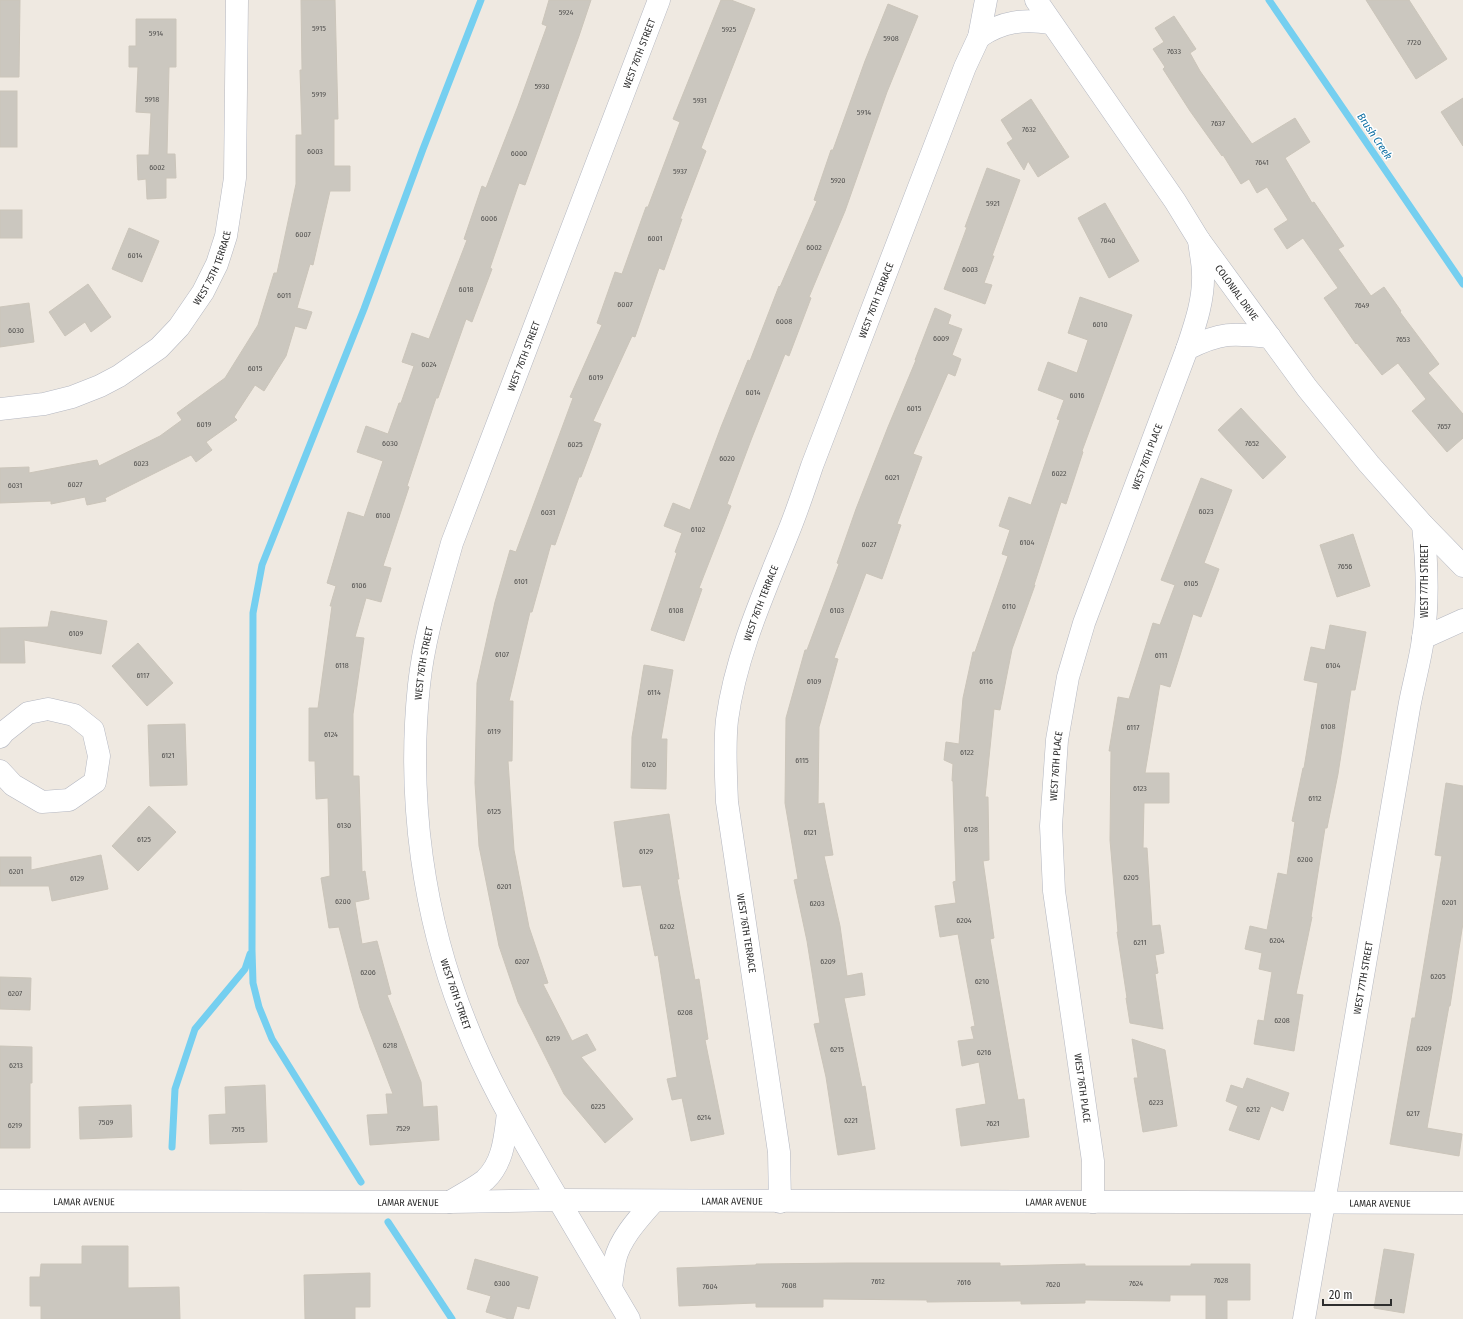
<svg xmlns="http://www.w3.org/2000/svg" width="1463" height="1319" font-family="'Fira Sans Condensed',sans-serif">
  <rect width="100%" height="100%" fill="#efe9e1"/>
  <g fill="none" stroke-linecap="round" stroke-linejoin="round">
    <g stroke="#75cff0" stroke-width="7">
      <polyline points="1269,0 1463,284"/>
      <polyline points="172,1147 175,1089 195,1029 245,969 250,954"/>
      <polyline points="361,1182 272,1039 259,1007 253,983 252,950 253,613 262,565 364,309 423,149 481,0"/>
      <polyline points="388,1222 452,1319"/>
    </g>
  </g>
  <g fill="#cbc7bf" stroke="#cbc5ba">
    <polygon points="0,0 20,0 19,77 0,77"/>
    <polygon points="301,0 335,0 338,119 334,119 334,166 350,166 350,191 330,191 313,265 310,264 297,308 312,312 306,329 295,326 286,356 264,391 255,385 234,417 237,420 206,442 212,450 196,462 191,455 105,498 106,501 87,505 85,497 51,504 51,501 0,503 0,468 29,467 29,473 97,460 99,466 160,436 182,420 177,413 225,378 258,325 274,273 277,273 296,184 296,135 302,135 300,70 302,70"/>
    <polygon points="549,0 591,0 579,36 525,185 519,183 490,268 492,269 472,322 466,319 438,398 436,398 407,486 409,487 383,566 391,568 381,602 366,598 355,637 364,638 353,714 353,776 359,776 362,872 365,871 369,899 355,902 362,944 377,941 391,994 387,995 421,1082 423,1107 437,1106 439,1140 370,1145 367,1115 388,1114 386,1094 393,1094 360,1008 339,927 329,928 321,878 330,876 328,798 316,799 315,761 309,761 309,708 318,708 332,606 330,606 336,586 327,583 348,512 364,517 383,461 357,452 366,426 388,434 399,403 401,403 414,366 402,362 412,333 429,339 467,240 464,239 482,186 486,188 518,106 547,26 542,24"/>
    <polygon points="721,0 731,0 755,9 701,148 706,151 680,219 682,219 664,270 659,268 635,337 632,336 593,421 601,424 581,477 579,477 555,545 551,544 532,612 530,612 509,701 513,701 512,761 508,761 514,850 529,927 548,983 543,984 572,1041 587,1034 596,1050 581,1057 633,1119 605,1143 564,1094 518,1002 499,946 479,846 475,783 477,683 495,602 510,550 516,552 573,398 570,397 602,325 597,323 615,272 622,274 646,207 648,207 680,122 673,119"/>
    <polygon points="1366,0 1409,0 1447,59 1416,79"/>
    <polygon points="888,4 918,16 887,92 845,211 809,297 811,298 789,356 785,354 751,440 727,504 731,506 699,588 702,589 684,641 651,630 677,553 675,552 682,533 664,526 673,503 690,510 721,427 748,360 750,361 779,286 780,287 817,201 814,200 831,150 833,150 865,61"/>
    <polygon points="1174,16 1196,49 1190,53 1200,71 1252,144 1295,118 1310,142 1285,158 1312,203 1314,202 1344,246 1338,249 1371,296 1384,287 1401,311 1400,312 1439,364 1428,373 1463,414 1463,438 1447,452 1412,411 1426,399 1398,363 1382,375 1357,343 1356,344 1324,298 1338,288 1303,238 1287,249 1274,229 1288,220 1267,187 1257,193 1249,179 1241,184 1223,155 1222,156 1190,111 1163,69 1165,67 1153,49 1164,42 1155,28"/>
    <polygon points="136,19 176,19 176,67 169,67 167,154 175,154 176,178 166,178 166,198 147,199 146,179 138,180 137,155 149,155 151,113 136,112 138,67 129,67 129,46 136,46"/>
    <rect x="0" y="91" width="17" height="56"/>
    <polygon points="1463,98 1463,146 1441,112"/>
    <polygon points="1031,99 1069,157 1038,177 1028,161 1024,170 1007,143 1013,139 1001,120"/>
    <polygon points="987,168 1020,180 992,256 994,256 984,283 992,285 985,304 944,289 967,227 965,227"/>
    <polygon points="1105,203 1139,261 1109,278 1078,218"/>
    <rect x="0" y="210" width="22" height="28"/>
    <polygon points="129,228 159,241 142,282 112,269"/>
    <polygon points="88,284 111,317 91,332 85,322 65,336 49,312"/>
    <polygon points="1080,297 1132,315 1082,451 1083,452 1066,504 1061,502 1034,585 1035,585 1012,649 1000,710 994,709 985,797 988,797 989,860 983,861 994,938 990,939 1018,1100 1024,1099 1029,1137 961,1146 956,1109 986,1104 979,1062 962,1066 958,1041 974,1039 971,1027 975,1026 958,934 940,937 935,906 956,903 953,882 956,881 953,781 952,781 953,764 944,760 946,742 959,744 963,698 973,652 975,652 1008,556 1002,554 1010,530 999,526 1009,497 1031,505 1060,420 1057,419 1064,400 1038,390 1048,362 1077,373 1088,340 1068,333"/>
    <polygon points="29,303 34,342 0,347 0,307"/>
    <polygon points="935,308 951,315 948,324 962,329 952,355 961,359 955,376 948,373 913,454 922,457 897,524 901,525 882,579 866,573 834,658 838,659 819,727 818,804 824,803 833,855 824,856 840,926 847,976 862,973 865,995 844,998 862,1087 865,1086 875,1149 838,1155 826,1077 814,1024 820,1023 807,941 794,880 798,879 785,803 786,718 805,650 807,650 839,564 837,563 856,509 888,427 916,360 915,360"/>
    <polygon points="1241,408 1286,457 1263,479 1218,430"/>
    <polygon points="1201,478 1232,490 1204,563 1219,569 1201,617 1193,614 1170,687 1160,684 1145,773 1169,773 1169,803 1144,803 1143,848 1147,848 1152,926 1160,925 1164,953 1155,955 1158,973 1155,974 1163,1029 1130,1023 1126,998 1127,998 1117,932 1118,932 1110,840 1111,751 1109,751 1118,697 1129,699 1153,623 1160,625 1175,585 1161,580"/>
    <polygon points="1353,534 1370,586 1337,597 1320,545"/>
    <polygon points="51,611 107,621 101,654 24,640 25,663 0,663 0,628 48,627"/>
    <polygon points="1330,625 1366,632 1355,690 1351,690 1338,774 1327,828 1325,828 1311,917 1312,917 1296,994 1303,995 1294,1051 1254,1044 1258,1020 1264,1021 1272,972 1259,969 1262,953 1245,949 1250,926 1267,930 1278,873 1287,875 1295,822 1292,821 1303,768 1304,768 1318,683 1304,680 1311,647 1325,650"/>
    <polygon points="138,643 173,683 147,706 112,666"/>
    <polygon points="644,665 673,670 661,739 667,739 666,789 631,788 632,737"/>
    <polygon points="185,724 187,785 150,786 148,725"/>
    <polygon points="1446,783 1463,786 1463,923 1450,1006 1449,1006 1427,1128 1462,1134 1459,1156 1390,1144 1412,1018 1415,1018 1442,856 1435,855"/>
    <polygon points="149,806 176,832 138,871 112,846"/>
    <polygon points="669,814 679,879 677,879 695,980 699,979 708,1039 705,1040 724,1134 691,1141 682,1098 672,1100 667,1079 677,1077 658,955 655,956 641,885 623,887 614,822"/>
    <polygon points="101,855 108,889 52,901 49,886 0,886 0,857 31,857 31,870"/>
    <polygon points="0,977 31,978 30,1010 0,1009"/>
    <polygon points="1132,1039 1165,1050 1177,1126 1143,1132 1134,1078 1138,1078"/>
    <polygon points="0,1046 32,1047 32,1083 30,1083 30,1148 0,1148"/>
    <polygon points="1247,1078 1289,1093 1283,1111 1271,1106 1259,1140 1229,1130 1238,1106 1226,1101 1231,1085 1243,1089"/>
    <polygon points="265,1085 267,1142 210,1144 209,1115 226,1114 225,1087"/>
    <polygon points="131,1105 132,1137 80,1139 79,1107"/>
    <polygon points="82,1246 128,1246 128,1288 179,1287 180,1319 41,1319 41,1306 30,1306 30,1277 40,1277 41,1264 82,1264"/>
    <polygon points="1384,1249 1414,1254 1404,1313 1374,1308"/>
    <polygon points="475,1259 538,1277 529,1309 517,1306 513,1319 509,1319 486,1312 491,1296 467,1289"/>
    <polygon points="847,1263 1000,1263 1000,1266 1085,1264 1085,1266 1191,1266 1191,1264 1250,1264 1250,1300 1227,1300 1227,1319 1206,1319 1206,1295 1170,1295 1170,1301 1085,1300 1085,1303 1021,1304 1021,1301 927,1302 927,1300 823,1299 823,1307 756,1307 756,1303 679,1306 677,1268 756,1265 756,1264"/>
    <polygon points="370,1273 370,1307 355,1307 355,1319 305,1319 304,1275"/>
  </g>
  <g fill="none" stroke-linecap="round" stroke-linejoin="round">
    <defs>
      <g id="street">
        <path id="s1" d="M1036 0 1175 201 1199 240 1307 388 1369 464 1423 525 1463 566"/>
        <path d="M979 37C1003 21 1023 19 1051 23"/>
        <path d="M1187 349C1221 332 1232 333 1270 337"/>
        <path id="s2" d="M0 409 44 404 72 397 100 386 119 376 159 348 179 327 203 292 217 264 226 236 235 178 237 0"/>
        <polyline points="1423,638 1463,620"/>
        <polyline points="0,737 4,732 28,713 48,709 74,715 93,730 99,756 95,782 69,800 42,802 13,785 0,771"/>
        <path id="s3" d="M780 1202 779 1152 727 802C726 775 724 747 727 720 736 653 765 591 790 528 798 508 805 487 812 466L965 67 979 37 986 0"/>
        <path id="s4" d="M1093 1202V1161L1054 891 1051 826 1057 740 1068 677 1084 623 1187 349C1195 325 1204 300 1203 274 1203 263 1200 251 1199 240"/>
        <path id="s5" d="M629 1319C600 1270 571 1221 542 1172 514 1124 486 1076 466 1024 423 918 407 799 419 685 424 637 439 590 452 543L659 0"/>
        <path id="s6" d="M1304 1319 1409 708C1413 685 1420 662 1423 639 1429 601 1427 562 1423 525"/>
      </g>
      <g id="secondary">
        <path id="s7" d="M0 1201 450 1202 559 1200 1463 1203"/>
        <path d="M450 1202C461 1195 475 1188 485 1180 504 1162 505 1136 508 1113"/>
        <path d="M611 1288C612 1279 613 1269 615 1260 620 1238 640 1217 654 1201"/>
      </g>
    </defs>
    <use href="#street" stroke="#b4b7c1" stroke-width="23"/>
    <use href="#secondary" stroke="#b4b7c1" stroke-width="23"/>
    <use href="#street" stroke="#fff" stroke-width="22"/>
    <use href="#secondary" stroke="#fff" stroke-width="22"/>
  </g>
  <g text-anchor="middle" stroke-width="3" stroke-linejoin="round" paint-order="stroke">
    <g font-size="8" fill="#555452">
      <text x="566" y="15">5924</text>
      <text x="319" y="31">5915</text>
      <text x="729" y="32">5925</text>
      <text x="156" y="36">5914</text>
      <text x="891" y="41">5908</text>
      <text x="1414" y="45">7720</text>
      <text x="1174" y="54">7633</text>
      <text x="542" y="89">5930</text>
      <text x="319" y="97">5919</text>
      <text x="152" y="102">5918</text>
      <text x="700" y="103">5931</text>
      <text x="864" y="115">5914</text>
      <text x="1218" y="126">7637</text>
      <text x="1029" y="132">7632</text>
      <text x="315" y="154">6003</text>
      <text x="519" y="156">6000</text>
      <text x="1262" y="165">7641</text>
      <text x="157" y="170">6002</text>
      <text x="680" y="174">5937</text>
      <text x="838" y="183">5920</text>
      <text x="993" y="206">5921</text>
      <text x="489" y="221">6006</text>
      <text x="303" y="237">6007</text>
      <text x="655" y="241">6001</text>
      <text x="1108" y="243">7640</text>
      <text x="814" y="250">6002</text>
      <text x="135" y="258">6014</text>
      <text x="970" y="272">6003</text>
      <text x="466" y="292">6018</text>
      <text x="284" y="298">6011</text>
      <text x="625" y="307">6007</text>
      <text x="1362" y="308">7649</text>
      <text x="784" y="324">6008</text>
      <text x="1100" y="327">6010</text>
      <text x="16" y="333">6030</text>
      <text x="941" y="341">6009</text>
      <text x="1403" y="342">7653</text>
      <text x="429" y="367">6024</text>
      <text x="255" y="371">6015</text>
      <text x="596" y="380">6019</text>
      <text x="753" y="395">6014</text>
      <text x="1077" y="398">6016</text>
      <text x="914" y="411">6015</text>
      <text x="204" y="427">6019</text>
      <text x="1444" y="429">7657</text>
      <text x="390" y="446">6030</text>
      <text x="1252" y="446">7652</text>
      <text x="575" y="447">6025</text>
      <text x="727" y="461">6020</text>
      <text x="141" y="466">6023</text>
      <text x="1059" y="476">6022</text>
      <text x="892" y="480">6021</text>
      <text x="75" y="487">6027</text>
      <text x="15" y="488">6031</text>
      <text x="1206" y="514">6023</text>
      <text x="548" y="515">6031</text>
      <text x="383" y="518">6100</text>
      <text x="698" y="532">6102</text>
      <text x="1027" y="545">6104</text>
      <text x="869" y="547">6027</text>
      <text x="1345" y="569">7656</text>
      <text x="521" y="584">6101</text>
      <text x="1191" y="586">6105</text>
      <text x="359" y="588">6106</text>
      <text x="1009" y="609">6110</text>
      <text x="676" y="613">6108</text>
      <text x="837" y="613">6103</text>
      <text x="76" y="636">6109</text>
      <text x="502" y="657">6107</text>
      <text x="1161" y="658">6111</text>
      <text x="342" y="668">6118</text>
      <text x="1333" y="668">6104</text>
      <text x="143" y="678">6117</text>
      <text x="814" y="684">6109</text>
      <text x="986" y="684">6116</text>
      <text x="654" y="695">6114</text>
      <text x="1328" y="729">6108</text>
      <text x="1133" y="730">6117</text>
      <text x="494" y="734">6119</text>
      <text x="331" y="737">6124</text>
      <text x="967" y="755">6122</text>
      <text x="168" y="758">6121</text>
      <text x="802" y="763">6115</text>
      <text x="649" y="767">6120</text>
      <text x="1140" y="791">6123</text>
      <text x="1315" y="801">6112</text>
      <text x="494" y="814">6125</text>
      <text x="344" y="828">6130</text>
      <text x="971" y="832">6128</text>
      <text x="810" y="835">6121</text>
      <text x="144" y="842">6125</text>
      <text x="646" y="854">6129</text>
      <text x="1305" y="862">6200</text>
      <text x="16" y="874">6201</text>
      <text x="1131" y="880">6205</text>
      <text x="77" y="881">6129</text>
      <text x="504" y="889">6201</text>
      <text x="343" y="904">6200</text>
      <text x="1449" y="905">6201</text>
      <text x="817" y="906">6203</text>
      <text x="964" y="923">6204</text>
      <text x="667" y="929">6202</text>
      <text x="1277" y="943">6204</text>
      <text x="1140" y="945">6211</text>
      <text x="522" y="964">6207</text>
      <text x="828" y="964">6209</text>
      <text x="368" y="975">6206</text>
      <text x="1438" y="979">6205</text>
      <text x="982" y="984">6210</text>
      <text x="15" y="996">6207</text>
      <text x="685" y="1015">6208</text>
      <text x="1282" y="1023">6208</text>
      <text x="553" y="1041">6219</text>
      <text x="390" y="1048">6218</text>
      <text x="1424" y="1051">6209</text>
      <text x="837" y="1052">6215</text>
      <text x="984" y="1055">6216</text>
      <text x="16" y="1068">6213</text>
      <text x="1156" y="1105">6223</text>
      <text x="598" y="1109">6225</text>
      <text x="1253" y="1112">6212</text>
      <text x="1413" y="1116">6217</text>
      <text x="704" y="1120">6214</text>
      <text x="851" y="1123">6221</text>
      <text x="106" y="1125">7509</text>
      <text x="993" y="1126">7621</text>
      <text x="15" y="1128">6219</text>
      <text x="403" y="1131">7529</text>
      <text x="238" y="1132">7515</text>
      <text x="1221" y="1283">7628</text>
      <text x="878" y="1284">7612</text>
      <text x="964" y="1285">7616</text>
      <text x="502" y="1286">6300</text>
      <text x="1136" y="1286">7624</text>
      <text x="1053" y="1287">7620</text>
      <text x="789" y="1288">7608</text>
      <text x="710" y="1289">7604</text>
    </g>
    <g font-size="10" fill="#2e2e2e" stroke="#fff">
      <text dy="4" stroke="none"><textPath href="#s5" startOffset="1353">WEST 76TH STREET</textPath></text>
      <text dy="4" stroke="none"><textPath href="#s2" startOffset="271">WEST 75TH TERRACE</textPath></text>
      <text dy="4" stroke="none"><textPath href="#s1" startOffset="355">COLONIAL DRIVE</textPath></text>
      <text dy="4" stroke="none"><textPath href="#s3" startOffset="932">WEST 76TH TERRACE</textPath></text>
      <text dy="4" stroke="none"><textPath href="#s5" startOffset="1029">WEST 76TH STREET</textPath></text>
      <text dy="4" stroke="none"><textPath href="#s4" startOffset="763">WEST 76TH PLACE</textPath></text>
      <text transform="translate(1424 581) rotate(-90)" y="4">WEST 77TH STREET</text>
      <text dy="4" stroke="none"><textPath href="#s3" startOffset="608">WEST 76TH TERRACE</textPath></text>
      <text dy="4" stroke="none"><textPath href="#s5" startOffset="705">WEST 76TH STREET</textPath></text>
      <text dy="4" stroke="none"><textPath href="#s4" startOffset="439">WEST 76TH PLACE</textPath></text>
      <text transform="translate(747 933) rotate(81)" y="4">WEST 76TH TERRACE</text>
      <text dy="4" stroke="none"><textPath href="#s6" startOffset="346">WEST 77TH STREET</textPath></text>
      <text transform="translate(456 994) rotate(71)" y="4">WEST 76TH STREET</text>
      <text transform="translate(1083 1088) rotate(82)" y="4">WEST 76TH PLACE</text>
      <text dy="4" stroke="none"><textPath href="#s7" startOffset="84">LAMAR AVENUE</textPath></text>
      <text dy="4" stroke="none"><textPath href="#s7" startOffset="732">LAMAR AVENUE</textPath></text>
      <text dy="4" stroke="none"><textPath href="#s7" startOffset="408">LAMAR AVENUE</textPath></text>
      <text dy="4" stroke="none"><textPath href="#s7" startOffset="1056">LAMAR AVENUE</textPath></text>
      <text dy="4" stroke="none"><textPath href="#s7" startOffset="1380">LAMAR AVENUE</textPath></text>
    </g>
    <g font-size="11" font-style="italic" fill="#0d6fa3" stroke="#fff">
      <text transform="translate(1375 136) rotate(56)" y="4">Brush Creek</text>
    </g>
  </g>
  <path d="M1323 1299v6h68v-6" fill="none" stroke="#2e2e2e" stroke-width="2"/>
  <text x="1329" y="1299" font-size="12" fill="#2e2e2e" stroke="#ffffff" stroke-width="3" paint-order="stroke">20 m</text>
</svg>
